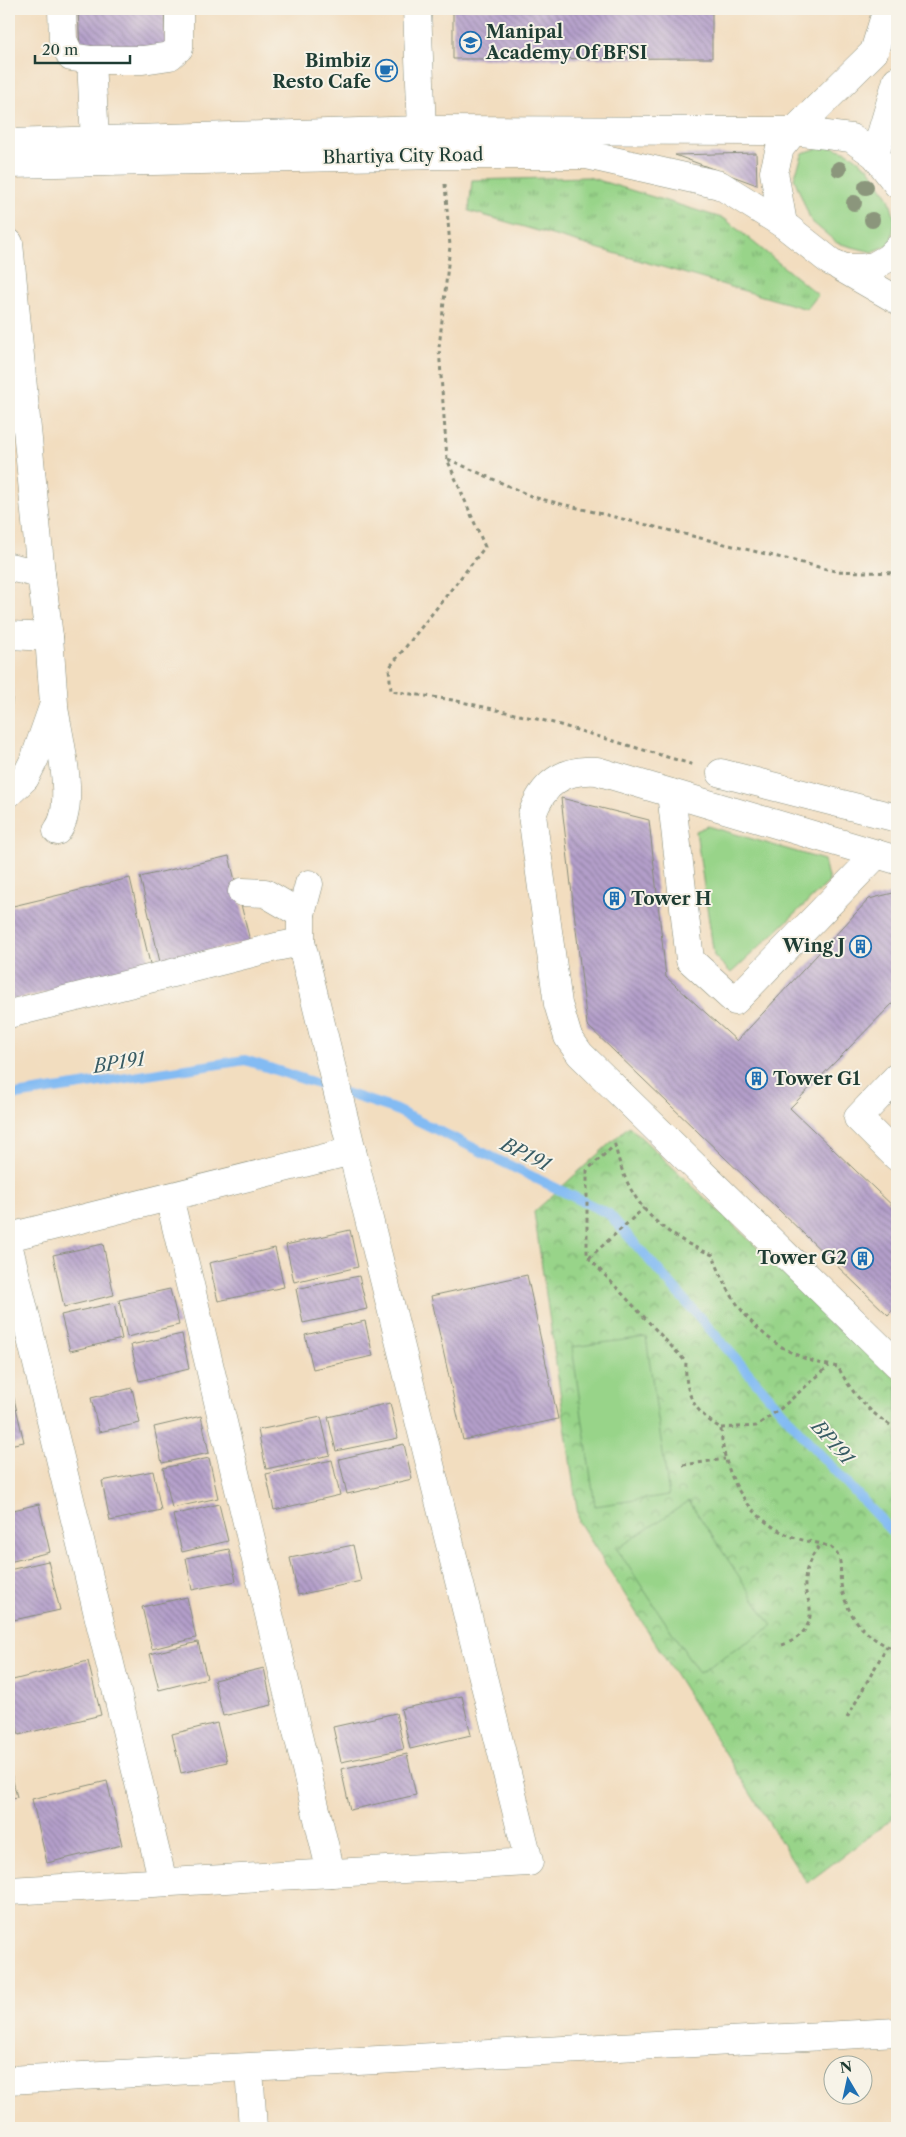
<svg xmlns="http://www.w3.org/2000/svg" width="906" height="2137" font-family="'Libre Caslon Text',serif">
  <defs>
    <pattern id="grass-tufts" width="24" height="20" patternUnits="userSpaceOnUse" patternTransform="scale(1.25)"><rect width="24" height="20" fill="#98d489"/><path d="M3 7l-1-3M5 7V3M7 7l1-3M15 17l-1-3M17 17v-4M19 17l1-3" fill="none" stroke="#7bad71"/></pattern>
    <pattern id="park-crowns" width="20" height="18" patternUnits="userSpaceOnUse" patternTransform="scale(1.25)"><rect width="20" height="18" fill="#98d489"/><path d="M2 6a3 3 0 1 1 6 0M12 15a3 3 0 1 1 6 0" fill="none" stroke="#7bad71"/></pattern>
    <pattern id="building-back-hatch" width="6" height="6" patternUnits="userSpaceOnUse" patternTransform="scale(1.25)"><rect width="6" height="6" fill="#b49fca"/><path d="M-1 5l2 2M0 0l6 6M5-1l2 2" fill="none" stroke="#9283a5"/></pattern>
  </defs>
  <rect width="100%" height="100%" fill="#f7f3e8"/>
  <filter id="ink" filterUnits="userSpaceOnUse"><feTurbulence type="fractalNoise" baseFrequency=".02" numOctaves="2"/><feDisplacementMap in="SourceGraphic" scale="10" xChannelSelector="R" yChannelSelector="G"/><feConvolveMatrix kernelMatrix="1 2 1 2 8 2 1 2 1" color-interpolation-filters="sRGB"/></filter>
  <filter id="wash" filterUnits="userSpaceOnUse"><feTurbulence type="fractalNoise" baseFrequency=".0096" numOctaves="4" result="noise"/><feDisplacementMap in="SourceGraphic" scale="20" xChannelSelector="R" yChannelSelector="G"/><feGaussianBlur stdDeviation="1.12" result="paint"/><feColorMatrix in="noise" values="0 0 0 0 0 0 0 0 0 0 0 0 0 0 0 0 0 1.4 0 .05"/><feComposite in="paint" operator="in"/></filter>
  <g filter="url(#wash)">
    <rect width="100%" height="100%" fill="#f2ddbf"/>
    <polygon fill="url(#grass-tufts)" stroke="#5c885e" points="588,177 725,219 818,295 807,309 469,211 472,180"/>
    <polygon fill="url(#park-crowns)" stroke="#5c885e" points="629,1126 897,1380 897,1815 807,1883 579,1522 534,1212"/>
    <g fill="#98d489" stroke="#5c885e">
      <polygon points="828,145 849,153 870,169 889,198 895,220 891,244 872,252 837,243 811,221 794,178 803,153"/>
      <polygon points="708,826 824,860 829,882 731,973 714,956 696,831"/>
      <polygon points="646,1337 669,1495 595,1506 572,1347"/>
      <polygon points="689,1501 772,1626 699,1673 617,1549"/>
    </g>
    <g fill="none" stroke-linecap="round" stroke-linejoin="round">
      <polyline stroke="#83bbf3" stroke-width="10" points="9,1096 245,1060 394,1109 609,1214 814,1448 897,1537"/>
    </g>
    <g id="blocks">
      <g fill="url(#building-back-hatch)">
        <polygon points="78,9 164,9 166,46 80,50"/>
        <polygon points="453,9 712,9 712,58 453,59"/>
        <polygon points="756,153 757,185 675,155"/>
        <polygon points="9,687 13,687 10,725 9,725"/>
        <polygon points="561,798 649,820 666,977 737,1041 869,899 897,892 897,999 790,1108 897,1210 897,1305 888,1315 587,1025"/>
        <polygon points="229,856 250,941 160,962 140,877"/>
        <polygon points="130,878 151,968 9,1001 9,907"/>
        <polygon points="350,1230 358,1267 294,1282 286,1245"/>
        <polygon points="103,1244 114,1295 64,1307 53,1255"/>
        <polygon points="275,1248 284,1287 218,1301 209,1263"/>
        <polygon points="527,1275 558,1419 463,1440 431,1296"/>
        <polygon points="359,1276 367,1309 303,1323 296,1289"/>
        <polygon points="170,1289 179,1325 127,1337 119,1300"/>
        <polygon points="114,1303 122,1339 70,1351 61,1315"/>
        <polygon points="365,1321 373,1356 313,1369 305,1335"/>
        <polygon points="182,1334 189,1369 139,1381 131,1345"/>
        <polygon points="11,1386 24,1442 9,1445 9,1387"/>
        <polygon points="132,1388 140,1423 99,1432 91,1398"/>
        <polygon points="390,1403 398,1438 336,1451 328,1417"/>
        <polygon points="201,1416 209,1453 162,1463 154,1427"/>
        <polygon points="321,1417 330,1455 266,1469 258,1430"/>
        <polygon points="404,1444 412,1479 347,1494 339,1459"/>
        <polygon points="209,1458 218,1498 172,1508 163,1468"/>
        <polygon points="332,1460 340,1495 274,1510 266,1474"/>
        <polygon points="153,1471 161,1510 110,1521 102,1481"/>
        <polygon points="39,1504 50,1552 9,1562 9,1511"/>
        <polygon points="219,1504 228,1541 182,1552 173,1515"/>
        <polygon points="353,1545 361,1581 298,1595 290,1558"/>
        <polygon points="229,1549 236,1581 192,1590 186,1558"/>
        <polygon points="48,1561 60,1610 9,1621 9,1570"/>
        <polygon points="187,1597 196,1638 152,1649 142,1607"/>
        <polygon points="198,1642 207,1678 159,1690 150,1654"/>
        <polygon points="88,1661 101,1715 19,1735 9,1695 9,1681"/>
        <polygon points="264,1668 272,1705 223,1716 214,1680"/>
        <polygon points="462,1696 471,1735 410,1749 401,1709"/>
        <polygon points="396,1713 404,1749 341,1762 333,1727"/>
        <polygon points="217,1723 227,1762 181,1773 172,1734"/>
        <polygon points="407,1754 416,1795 350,1810 341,1769"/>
        <polygon points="9,1765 17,1797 9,1799"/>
        <polygon points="107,1781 122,1845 47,1863 32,1799"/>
      </g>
    </g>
  </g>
  <g filter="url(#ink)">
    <use href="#blocks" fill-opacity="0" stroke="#888d7a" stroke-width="1"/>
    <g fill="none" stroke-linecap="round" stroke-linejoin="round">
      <defs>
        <g id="minor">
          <polyline points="62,9 63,40 71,57 91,60 95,141"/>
          <polyline points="417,9 422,130"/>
          <polyline points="91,60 143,60 170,56 179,48 179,9"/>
          <polyline points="9,143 422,130 794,131 874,52 887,9"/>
          <polyline points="875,155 897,80"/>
          <polyline points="9,164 442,155 587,155 720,185 783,224 831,262 845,268 860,268 874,266 888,258 897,249"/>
          <polyline points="783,224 774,172 780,148 794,131 851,138 875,155 897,184"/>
          <polyline points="9,243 41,574 9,567"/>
          <polyline points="840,267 897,300"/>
          <polyline points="9,635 49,637"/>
          <path d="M54 708C59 738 77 806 57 831"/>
          <polyline points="721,773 897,818"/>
          <polyline points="9,793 25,778 35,758 54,704 49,637 41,574"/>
          <polyline points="671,793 690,960 735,1001 877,854"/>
          <path d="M897 860 597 771C563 769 543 783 532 815L558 1004 568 1037 580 1054 897 1364"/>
          <polyline points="309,884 301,914 301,942 352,1151"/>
          <polyline points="242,892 265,893 301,914"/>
          <polyline points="9,1014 276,947 301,942"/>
          <polyline points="897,1077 858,1118 897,1157"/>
          <polyline points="169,1197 331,1873"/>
          <polyline points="9,1237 352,1151 529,1862 9,1891"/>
          <polyline points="9,1248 163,1882"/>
          <polyline points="249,2069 253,2128"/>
          <polyline points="9,2080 897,2032"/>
        </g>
      </defs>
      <use href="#minor" stroke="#888d7a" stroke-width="29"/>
      <g stroke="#888d7a" stroke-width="3" stroke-dasharray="4 4" stroke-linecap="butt">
        <polyline points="445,184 450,246 439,348 447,459 485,547 389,668 391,691 453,700 550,722 694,765"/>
        <polyline points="448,459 533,497 835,571 897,573"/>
        <polyline points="589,1258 644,1208"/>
        <polyline points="721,1428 756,1426 780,1409 829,1366"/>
        <path d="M897 1429C870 1414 853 1395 838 1367 830 1365 820 1364 812 1361 761 1344 730 1304 713 1255 659 1234 627 1202 615 1145L587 1170V1256L686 1362C684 1392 694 1413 721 1428 723 1477 750 1524 799 1539 812 1543 829 1542 837 1554 843 1564 839 1574 841 1584 846 1616 867 1640 897 1650"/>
        <polyline points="683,1465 725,1459"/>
        <path d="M782 1645C798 1640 812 1628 810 1609 810 1601 805 1594 805 1586 804 1570 811 1556 821 1544"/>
        <polyline points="847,1718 887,1646"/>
      </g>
      <use href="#minor" stroke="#fff" stroke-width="28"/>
    </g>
    <g fill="#8b967c">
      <circle cx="839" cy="169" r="8"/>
      <circle cx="866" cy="187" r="8"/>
      <circle cx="854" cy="203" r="8"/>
      <circle cx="872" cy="220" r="8"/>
    </g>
  </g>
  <defs>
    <symbol id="university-ring" viewBox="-11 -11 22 22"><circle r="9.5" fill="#f7f3e8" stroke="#1f6fb2" stroke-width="1.5"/><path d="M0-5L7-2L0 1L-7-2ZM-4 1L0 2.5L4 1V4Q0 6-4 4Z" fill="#1f6fb2"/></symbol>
    <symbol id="cafe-ring" viewBox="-11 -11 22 22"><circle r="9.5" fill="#f7f3e8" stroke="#1f6fb2" stroke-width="1.5"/><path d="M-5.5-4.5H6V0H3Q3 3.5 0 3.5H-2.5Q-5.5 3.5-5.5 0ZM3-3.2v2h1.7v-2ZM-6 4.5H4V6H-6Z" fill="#1f6fb2"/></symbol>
    <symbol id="building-ring" viewBox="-11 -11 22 22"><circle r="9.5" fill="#f7f3e8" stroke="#1f6fb2" stroke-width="1.5"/><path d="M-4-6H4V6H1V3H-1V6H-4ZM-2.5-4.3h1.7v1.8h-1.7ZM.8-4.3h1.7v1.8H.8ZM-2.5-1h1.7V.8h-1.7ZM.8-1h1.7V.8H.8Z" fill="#1f6fb2"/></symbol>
  </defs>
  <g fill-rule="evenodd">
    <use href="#university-ring" x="458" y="30" width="25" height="25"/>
    <use href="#cafe-ring" x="374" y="58" width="25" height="25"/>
    <use href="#building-ring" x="602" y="886" width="25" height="25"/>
    <use href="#building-ring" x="848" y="934" width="25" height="25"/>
    <use href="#building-ring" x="744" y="1066" width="25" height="25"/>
    <use href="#building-ring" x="850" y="1246" width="25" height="25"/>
  </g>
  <g text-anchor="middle" stroke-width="4" stroke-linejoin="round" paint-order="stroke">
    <g font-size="18" font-weight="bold" fill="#1f3d34" stroke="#f7f3e8" text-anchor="start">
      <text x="486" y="38">Manipal<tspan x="486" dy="21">Academy Of BFSI</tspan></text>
      <text x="371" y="67" text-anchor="end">Bimbiz<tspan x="371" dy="21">Resto Cafe</tspan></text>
      <text x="631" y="905">Tower H</text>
      <text x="845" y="952" text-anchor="end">Wing J</text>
      <text x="773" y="1085">Tower G1</text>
      <text x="847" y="1264" text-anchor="end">Tower G2</text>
    </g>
    <g font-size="18" fill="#1f3d34" stroke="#f7f3e8">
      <text transform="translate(403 156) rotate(-1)" y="6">Bhartiya City Road</text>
    </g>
    <g font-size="19" font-style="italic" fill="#385c64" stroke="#f7f3e8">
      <text transform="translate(119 1062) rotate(-9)" y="7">BP191</text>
      <text transform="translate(526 1154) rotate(26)" y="7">BP191</text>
      <text transform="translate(833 1442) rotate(48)" y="7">BP191</text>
    </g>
  </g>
  <rect width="906" height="2137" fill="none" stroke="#f7f3e8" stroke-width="30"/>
  <g transform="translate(848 2080) rotate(351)"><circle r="24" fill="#f7f3e8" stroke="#a1aaa0"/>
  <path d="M0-4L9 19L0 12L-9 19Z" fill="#1f6fb2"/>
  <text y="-8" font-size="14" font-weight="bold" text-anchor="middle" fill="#1f3d34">N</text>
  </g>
  <path d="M35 55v8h95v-8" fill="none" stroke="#1f3d34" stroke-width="2.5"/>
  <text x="42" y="55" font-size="15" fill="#1f3d34" stroke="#f7f3e8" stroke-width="4" paint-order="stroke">20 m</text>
</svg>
